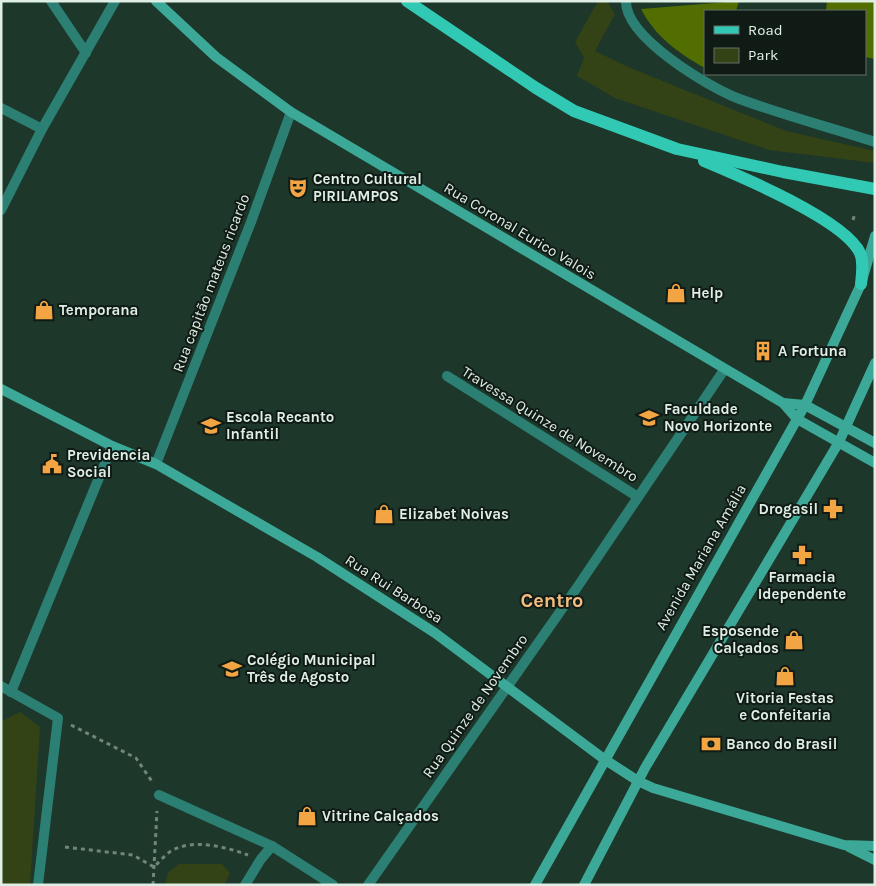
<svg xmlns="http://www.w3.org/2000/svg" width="876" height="886" font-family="Karla,sans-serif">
  <rect width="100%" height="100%" fill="#1d372a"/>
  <g fill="#344315">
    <polygon points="598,1 607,1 615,14 595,51 628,67 786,131 875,151 875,163 769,150 615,98 577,76 584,58 575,42"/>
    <polygon points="20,712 40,727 30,885 1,885 1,722"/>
    <polygon points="179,864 222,864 230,873 224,885 165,885 168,873"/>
  </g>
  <g fill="#526d00">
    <path d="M739 1 736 11H705V66L703 67C677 52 655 36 641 9Z"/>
    <polygon points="827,1 875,1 875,59 865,57 865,11 826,11"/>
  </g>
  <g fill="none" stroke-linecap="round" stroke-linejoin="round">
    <g stroke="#71867b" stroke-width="3" stroke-dasharray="4 4" stroke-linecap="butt">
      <polyline points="853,220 855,213"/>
      <polyline points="71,725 136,758 153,783"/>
      <path d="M65 847 133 855 154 867C159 862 165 855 171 851 193 838 226 847 248 855"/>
      <polyline points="153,885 157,811"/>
    </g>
    <g stroke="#2b8073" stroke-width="10">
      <polyline points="51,1 86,53"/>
      <path d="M626 1C625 37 707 86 737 98 782 115 829 127 875 142"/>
      <polyline points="1,108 42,129"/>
      <polyline points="447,376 638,497"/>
      <polyline points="156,464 251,222 291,112"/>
      <polyline points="159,795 272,846 333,885"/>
      <polyline points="245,885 261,859 272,846"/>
      <polyline points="368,885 576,589 724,370"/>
    </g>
    <g stroke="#2b8073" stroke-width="10">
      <polyline points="1,210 42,129 115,1"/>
      <polyline points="1,686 58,718 38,885"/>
      <polyline points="11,692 112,446"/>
    </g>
    <g stroke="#3ca898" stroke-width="10">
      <polyline points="156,1 216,57 291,112 783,403 797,419 875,463"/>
      <polyline points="1,389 112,446 156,464 317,557 435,633 604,759 638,781 653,788 844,845 875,846"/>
      <polyline points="783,403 805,405 875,443"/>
      <polyline points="849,847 875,860"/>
      <polyline points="535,885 805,405 861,284 875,236"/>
      <polyline points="584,885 645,768 839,442 875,363"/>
    </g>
    <g stroke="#31c9b4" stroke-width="12">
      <polyline points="407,1 536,88 574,111 677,149 783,172 875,189"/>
      <path d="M704 161C740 176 845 220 860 253 864 262 862 274 861 284"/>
    </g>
  </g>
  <defs>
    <symbol id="theatre-bare" viewBox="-9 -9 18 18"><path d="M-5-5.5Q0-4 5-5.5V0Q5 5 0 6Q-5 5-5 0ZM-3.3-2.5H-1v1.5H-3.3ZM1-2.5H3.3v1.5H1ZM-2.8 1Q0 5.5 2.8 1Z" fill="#f3a443" stroke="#101b16" stroke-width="2.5" paint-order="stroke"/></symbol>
    <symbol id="shop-bare" viewBox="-9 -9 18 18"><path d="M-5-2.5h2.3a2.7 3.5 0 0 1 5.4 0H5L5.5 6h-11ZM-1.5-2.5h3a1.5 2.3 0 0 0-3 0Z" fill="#f3a443" stroke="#101b16" stroke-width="2.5" paint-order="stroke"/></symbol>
    <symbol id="building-bare" viewBox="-9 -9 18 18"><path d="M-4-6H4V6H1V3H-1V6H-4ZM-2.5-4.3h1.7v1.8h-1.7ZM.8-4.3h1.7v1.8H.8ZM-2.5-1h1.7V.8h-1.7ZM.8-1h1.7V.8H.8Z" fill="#f3a443" stroke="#101b16" stroke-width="2.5" paint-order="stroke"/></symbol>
    <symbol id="university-bare" viewBox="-9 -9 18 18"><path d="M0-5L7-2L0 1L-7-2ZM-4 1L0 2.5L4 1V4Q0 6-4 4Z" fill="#f3a443" stroke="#101b16" stroke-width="2.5" paint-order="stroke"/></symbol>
    <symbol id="school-bare" viewBox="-9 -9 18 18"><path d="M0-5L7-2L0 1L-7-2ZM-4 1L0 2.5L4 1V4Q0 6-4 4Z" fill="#f3a443" stroke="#101b16" stroke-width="2.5" paint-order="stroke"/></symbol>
    <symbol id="civic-bare" viewBox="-9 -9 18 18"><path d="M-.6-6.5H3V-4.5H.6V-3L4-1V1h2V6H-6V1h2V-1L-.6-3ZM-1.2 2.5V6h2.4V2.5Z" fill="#f3a443" stroke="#101b16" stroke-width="2.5" paint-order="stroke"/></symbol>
    <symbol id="pharmacy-bare" viewBox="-9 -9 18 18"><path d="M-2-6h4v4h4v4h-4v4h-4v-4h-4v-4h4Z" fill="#f3a443" stroke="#101b16" stroke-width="2.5" paint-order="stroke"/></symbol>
    <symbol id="bank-bare" viewBox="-9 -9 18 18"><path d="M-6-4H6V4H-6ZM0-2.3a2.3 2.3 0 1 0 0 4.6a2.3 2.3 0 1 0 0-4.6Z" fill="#f3a443" stroke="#101b16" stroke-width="2.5" paint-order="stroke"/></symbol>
  </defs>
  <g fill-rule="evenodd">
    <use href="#theatre-bare" x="284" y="174" width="28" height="28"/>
    <use href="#shop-bare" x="662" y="279" width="28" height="28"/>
    <use href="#shop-bare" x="30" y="296" width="28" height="28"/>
    <use href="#building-bare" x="749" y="337" width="28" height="28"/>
    <use href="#university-bare" x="635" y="404" width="28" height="28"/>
    <use href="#school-bare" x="197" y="412" width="28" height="28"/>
    <use href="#civic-bare" x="38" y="450" width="28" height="28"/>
    <use href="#pharmacy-bare" x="819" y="495" width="28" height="28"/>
    <use href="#shop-bare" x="370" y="500" width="28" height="28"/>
    <use href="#pharmacy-bare" x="788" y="541" width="28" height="28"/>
    <use href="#shop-bare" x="780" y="626" width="28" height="28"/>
    <use href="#school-bare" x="218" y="655" width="28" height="28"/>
    <use href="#shop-bare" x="771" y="662" width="28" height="28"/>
    <use href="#bank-bare" x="697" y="730" width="28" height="28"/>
    <use href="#shop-bare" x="293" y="802" width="28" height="28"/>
  </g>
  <g text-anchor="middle" stroke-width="4" stroke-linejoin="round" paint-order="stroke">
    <g font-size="15" font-weight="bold" fill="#dfefe6" stroke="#101b16" text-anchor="start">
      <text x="313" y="184">Centro Cultural<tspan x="313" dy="17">PIRILAMPOS</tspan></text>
      <text x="691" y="298">Help</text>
      <text x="59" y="315">Temporana</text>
      <text x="778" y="356">A Fortuna</text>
      <text x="664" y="414">Faculdade<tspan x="664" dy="17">Novo Horizonte</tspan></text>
      <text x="226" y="422">Escola Recanto<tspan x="226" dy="17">Infantil</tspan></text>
      <text x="67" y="460">Previdencia<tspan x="67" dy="17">Social</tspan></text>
      <text x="818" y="514" text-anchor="end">Drogasil</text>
      <text x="399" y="519">Elizabet Noivas</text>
      <text x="802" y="582" text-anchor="middle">Farmacia<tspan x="802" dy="17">Idependente</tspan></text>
      <text x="779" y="636" text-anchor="end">Esposende<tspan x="779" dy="17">Calçados</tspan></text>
      <text x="247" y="665">Colégio Municipal<tspan x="247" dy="17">Três de Agosto</tspan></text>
      <text x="785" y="703" text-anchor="middle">Vitoria Festas<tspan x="785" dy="17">e Confeitaria</tspan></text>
      <text x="726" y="749">Banco do Brasil</text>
      <text x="322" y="821">Vitrine Calçados</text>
    </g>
    <g font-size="15" fill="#dfefe6" stroke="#101b16">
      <text transform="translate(520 231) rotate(31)" y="5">Rua Coronal Eurico Valois</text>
      <text transform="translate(211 283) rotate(-69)" y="5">Rua capitão mateus ricardo</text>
      <text transform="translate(550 424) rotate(32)" y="5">Travessa Quinze de Novembro</text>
      <text transform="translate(701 557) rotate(-60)" y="5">Avenida Mariana Amália</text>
      <text transform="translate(394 589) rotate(33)" y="5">Rua Rui Barbosa</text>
      <text transform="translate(475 706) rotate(-55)" y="5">Rua Quinze de Novembro</text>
    </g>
    <g font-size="20" font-weight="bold" fill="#f4bd80" stroke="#101b16">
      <text x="552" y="607">Centro</text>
    </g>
  </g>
  <rect width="876" height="886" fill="none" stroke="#dfefe6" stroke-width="5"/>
  <rect x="704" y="10" width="162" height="65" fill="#101b16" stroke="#637069"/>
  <rect x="714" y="26" width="25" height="8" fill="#31c9b4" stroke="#637069"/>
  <text x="748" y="35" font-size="15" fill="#dfefe6">Road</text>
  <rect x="714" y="48" width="25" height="15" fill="#344315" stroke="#637069"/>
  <text x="748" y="60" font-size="15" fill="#dfefe6">Park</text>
</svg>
